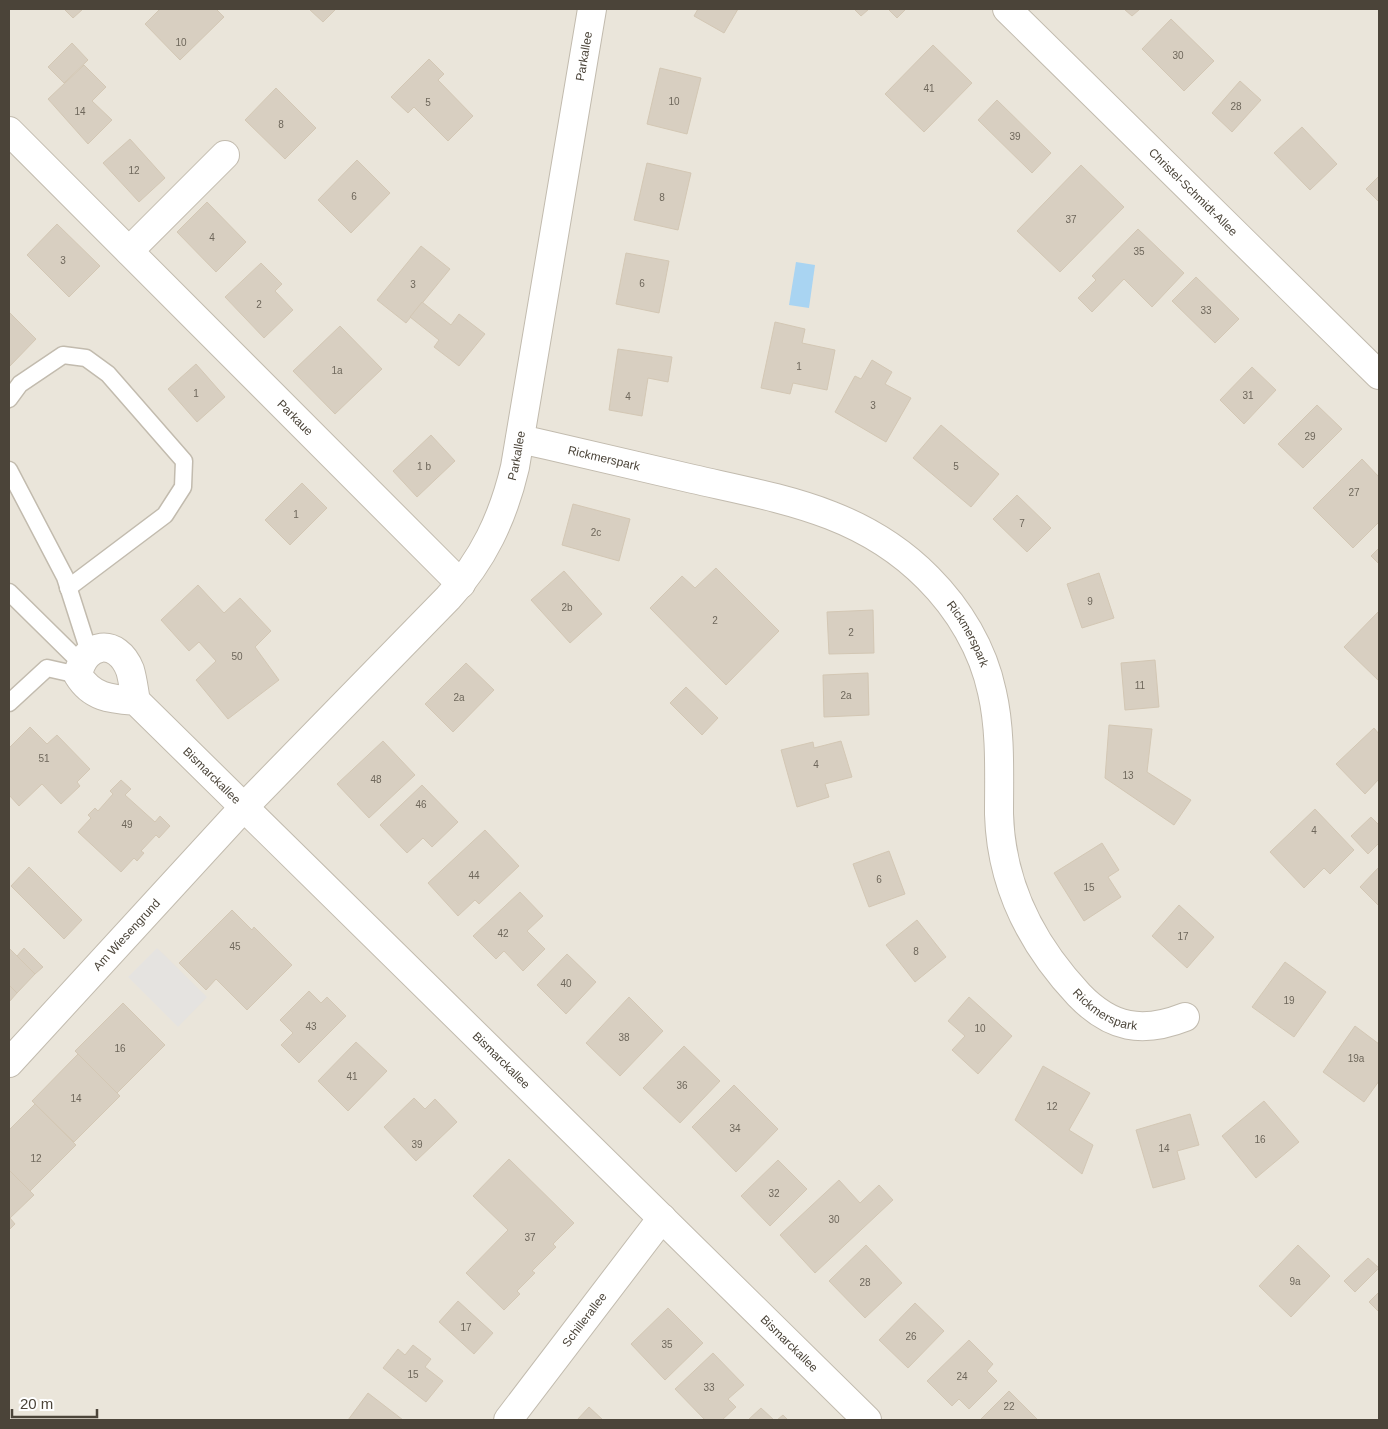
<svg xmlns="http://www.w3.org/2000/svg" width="1388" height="1429" font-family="Helvetica,sans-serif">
  <rect width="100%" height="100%" fill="#f6f3ec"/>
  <rect fill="#eae5da" x="9" y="9" width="1370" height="1411"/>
  <polygon fill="#e5e3e0" points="157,948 207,997 178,1027 128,977"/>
  <polygon fill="#a9d4f2" points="796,262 815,265 809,308 789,305"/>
  <g fill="#d8cfc1" stroke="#d3c7b4">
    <polygon points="64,9 83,9 73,18"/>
    <polygon points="160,9 216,9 224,17 180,60 145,24"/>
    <polygon points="309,9 334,9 335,10 323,22"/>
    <polygon points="698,9 738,9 724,33 694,16"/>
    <polygon points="854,9 869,9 861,16"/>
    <polygon points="888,9 906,9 897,18"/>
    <polygon points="1124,9 1140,9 1132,16"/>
    <polygon points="1171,19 1214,61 1184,91 1142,49"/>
    <polygon points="72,43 88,60 64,83 48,67"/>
    <polygon points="933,45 972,83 924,132 885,94"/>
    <polygon points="429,59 444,74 438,80 473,116 448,141 414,107 408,113 391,97"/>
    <polygon points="84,65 106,87 92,101 112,120 88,144 48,99"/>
    <polygon points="660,68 701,78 687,134 647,124"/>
    <polygon points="1240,81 1261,100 1232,132 1212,113"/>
    <polygon points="276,88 316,128 285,159 245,120"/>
    <polygon points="997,100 1051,153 1032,173 978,120"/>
    <polygon points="1302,127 1337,164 1310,190 1274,153"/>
    <polygon points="130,139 165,178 139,202 103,163"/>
    <polygon points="357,160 390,193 351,233 318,200"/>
    <polygon points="647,163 691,173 678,230 634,220"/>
    <polygon points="1081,165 1124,207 1060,272 1017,231"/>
    <polygon points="1379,176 1379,202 1366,189"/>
    <polygon points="207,202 246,242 216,272 177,232"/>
    <polygon points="57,224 100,266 69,297 27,255"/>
    <polygon points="1138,229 1184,273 1152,307 1124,279 1092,312 1078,298 1096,280 1092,276"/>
    <polygon points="421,246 450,269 406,323 377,300"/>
    <polygon points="626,253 669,261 659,313 616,304"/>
    <polygon points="261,263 282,284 275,291 293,310 264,338 225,297"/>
    <polygon points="1196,277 1239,319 1215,343 1172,301"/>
    <polygon points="422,302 451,325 459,314 485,334 459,366 434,347 439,340 410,317"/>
    <polygon points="9,312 36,339 9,367"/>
    <polygon points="775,322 805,329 802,343 835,350 827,390 793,383 790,394 761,388"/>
    <polygon points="340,326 382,369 335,414 293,371"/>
    <polygon points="618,349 672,357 668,382 648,378 642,416 609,410"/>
    <polygon points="872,360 892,372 885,384 911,398 886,442 835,412 855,376 861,379"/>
    <polygon points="196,364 225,397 197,422 168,389"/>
    <polygon points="1252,367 1276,390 1244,424 1220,400"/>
    <polygon points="1317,405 1342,429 1303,468 1278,444"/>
    <polygon points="941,425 999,474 971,507 913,458"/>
    <polygon points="431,435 455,461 417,497 393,471"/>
    <polygon points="1362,459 1379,477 1379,522 1353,548 1313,508"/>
    <polygon points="302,483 327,508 290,545 265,520"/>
    <polygon points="1017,495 1051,528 1027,552 993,519"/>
    <polygon points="573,504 630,519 619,561 562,545"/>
    <polygon points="1379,548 1379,564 1371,556"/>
    <polygon points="716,568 779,631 726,685 650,608 682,576 695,588"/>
    <polygon points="564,571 602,614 570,643 531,600"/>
    <polygon points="1099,573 1114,618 1082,628 1067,584"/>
    <polygon points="198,585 224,613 240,598 271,631 255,647 279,680 228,719 196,680 216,661 199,642 189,651 161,620"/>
    <polygon points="873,610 874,653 829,654 827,612"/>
    <polygon points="1379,611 1379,681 1344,647"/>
    <polygon points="1155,660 1159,707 1125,710 1121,663"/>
    <polygon points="466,663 494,690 453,732 425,704"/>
    <polygon points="868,673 869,715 824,717 823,675"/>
    <polygon points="686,687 718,718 702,735 670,703"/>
    <polygon points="1109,725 1152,729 1147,772 1191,800 1174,825 1105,778"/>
    <polygon points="30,727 47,744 57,735 90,769 77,782 80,786 61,804 42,784 19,806 9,795 9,748"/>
    <polygon points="1374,728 1379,734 1379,779 1365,794 1336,764"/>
    <polygon points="383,741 415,775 369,818 337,784"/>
    <polygon points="841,741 852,777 825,784 829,797 797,807 781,750 813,742 814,748"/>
    <polygon points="121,780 131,789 125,795 155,822 160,816 170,826 159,838 156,835 141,851 144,853 137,861 134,858 121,872 78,832 91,818 88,815 95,808 98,811 113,794 110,791"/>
    <polygon points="422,785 458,822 432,847 423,838 407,853 380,825"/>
    <polygon points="1315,809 1354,850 1330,874 1324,868 1304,888 1270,852"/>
    <polygon points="1371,817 1379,825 1379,843 1368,854 1351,836"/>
    <polygon points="485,830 519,866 479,904 475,900 458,916 428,883"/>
    <polygon points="1102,843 1119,870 1108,877 1121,897 1084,921 1054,873"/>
    <polygon points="889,851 905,894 869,907 853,864"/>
    <polygon points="29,867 82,920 64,939 11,886"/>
    <polygon points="1379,867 1379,906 1360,887"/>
    <polygon points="520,892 543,916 527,931 545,949 523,971 504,951 496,959 473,936"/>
    <polygon points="1179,905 1214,937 1187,968 1152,936"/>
    <polygon points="232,910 252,930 254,927 292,965 247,1010 216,979 206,990 179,963"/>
    <polygon points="917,920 946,957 915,982 886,945"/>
    <polygon points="9,948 35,974 17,993 9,985"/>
    <polygon points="24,948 43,967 35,974 17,956"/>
    <polygon points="567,954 596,982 566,1014 537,985"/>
    <polygon points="1285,962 1326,992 1294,1037 1252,1007"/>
    <polygon points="9,985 17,993 9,1002"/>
    <polygon points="309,991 321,1003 327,997 346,1016 299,1063 281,1045 293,1033 280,1020"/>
    <polygon points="629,997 663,1031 620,1076 586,1043"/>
    <polygon points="969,997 1012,1036 978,1074 952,1050 965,1036 948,1021"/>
    <polygon points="123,1003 165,1045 117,1093 75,1051"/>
    <polygon points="1355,1026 1379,1044 1379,1081 1364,1102 1323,1072"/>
    <polygon points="356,1042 387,1071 348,1111 318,1081"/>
    <polygon points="684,1046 720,1081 680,1123 643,1088"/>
    <polygon points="78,1054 120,1096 74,1142 32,1101"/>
    <polygon points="1043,1066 1090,1093 1069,1130 1093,1145 1082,1174 1015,1120"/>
    <polygon points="734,1085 778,1129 736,1172 692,1127"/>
    <polygon points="414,1098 425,1109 435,1099 457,1122 416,1161 384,1127"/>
    <polygon points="1264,1101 1299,1142 1256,1178 1222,1136"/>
    <polygon points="35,1104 76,1145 30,1191 9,1170 9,1130"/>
    <polygon points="1190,1114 1199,1145 1177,1151 1185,1179 1153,1188 1136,1130"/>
    <polygon points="509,1159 574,1223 553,1244 556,1247 532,1271 535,1273 517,1291 520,1294 504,1310 466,1273 508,1230 473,1196"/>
    <polygon points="778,1160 807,1189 770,1226 741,1196"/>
    <polygon points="9,1170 34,1195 10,1218 15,1224 9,1230"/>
    <polygon points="839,1180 860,1203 879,1185 893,1200 815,1273 780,1235"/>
    <polygon points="866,1245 902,1283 865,1318 829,1281"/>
    <polygon points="1298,1245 1330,1276 1291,1317 1259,1286"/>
    <polygon points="1368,1258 1379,1268 1355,1292 1344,1281"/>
    <polygon points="1379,1292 1379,1312 1369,1302"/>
    <polygon points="458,1301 493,1333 474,1354 439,1322"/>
    <polygon points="915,1303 944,1331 908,1368 879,1340"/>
    <polygon points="668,1308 703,1343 665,1380 631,1344"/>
    <polygon points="969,1340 993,1364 987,1371 997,1381 969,1409 959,1399 952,1406 927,1381"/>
    <polygon points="413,1345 431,1359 425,1367 443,1381 426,1402 383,1368 398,1349 405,1355"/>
    <polygon points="713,1353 744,1385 728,1399 736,1407 722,1420 705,1420 675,1389"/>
    <polygon points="1009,1391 1038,1420 980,1420"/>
    <polygon points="368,1393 403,1420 348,1420"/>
    <polygon points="589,1407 603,1420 577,1420"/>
    <polygon points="761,1408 774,1420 748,1420"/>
    <polygon points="783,1415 788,1420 777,1420"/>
  </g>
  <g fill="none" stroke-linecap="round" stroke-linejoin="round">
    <defs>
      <g id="lane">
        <polyline points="9,399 20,384 63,355 86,358 108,374 184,461 183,487 165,515 68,588"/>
        <polyline points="9,470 65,577 89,652"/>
        <polyline points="9,592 80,662"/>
        <polyline points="9,703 47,668 78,675"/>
      </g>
      <g id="street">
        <path id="s1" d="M1007 9 1379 375"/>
        <path id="s2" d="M9 131 461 584"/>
        <polyline points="129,251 225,155"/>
        <path id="s3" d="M520 439C578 452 636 466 693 479 781 499 862 511 928 578 959 609 983 649 992 692 1001 731 999 773 999 814 1001 885 1031 944 1079 995 1111 1028 1142 1034 1185 1017"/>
        <path id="s4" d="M136 701C111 699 92 698 78 675 84 642 117 637 130 670 133 680 134 691 136 701L867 1420"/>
        <path id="s5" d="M9 1063 244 807 448 598C483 560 503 518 515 467L592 9"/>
        <path id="s6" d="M508 1420 662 1218"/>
      </g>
    </defs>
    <use href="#lane" stroke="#c2bbae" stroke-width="19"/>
    <use href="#street" stroke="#c2bbae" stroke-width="30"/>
    <use href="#lane" stroke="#fff" stroke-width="16"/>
    <use href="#street" stroke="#fff" stroke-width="28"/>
  </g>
  <g text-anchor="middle" stroke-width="4.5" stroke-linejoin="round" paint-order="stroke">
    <g font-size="10" fill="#6e675b">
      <text x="181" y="46">10</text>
      <text x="1178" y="59">30</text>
      <text x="929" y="92">41</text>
      <text x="674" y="105">10</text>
      <text x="428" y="106">5</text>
      <text x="1236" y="110">28</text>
      <text x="80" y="115">14</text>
      <text x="281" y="128">8</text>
      <text x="1015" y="140">39</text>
      <text x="134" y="174">12</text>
      <text x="354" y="200">6</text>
      <text x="662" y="201">8</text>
      <text x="1071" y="223">37</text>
      <text x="212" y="241">4</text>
      <text x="1139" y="255">35</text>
      <text x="63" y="264">3</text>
      <text x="642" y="287">6</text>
      <text x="413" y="288">3</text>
      <text x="259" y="308">2</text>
      <text x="1206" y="314">33</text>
      <text x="799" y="370">1</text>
      <text x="337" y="374">1a</text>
      <text x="196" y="397">1</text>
      <text x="1248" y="399">31</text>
      <text x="628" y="400">4</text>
      <text x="873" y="409">3</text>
      <text x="1310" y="440">29</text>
      <text x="424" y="470">1 b</text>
      <text x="956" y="470">5</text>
      <text x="1354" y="496">27</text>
      <text x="296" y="518">1</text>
      <text x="1022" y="527">7</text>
      <text x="596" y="536">2c</text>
      <text x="1090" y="605">9</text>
      <text x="567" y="611">2b</text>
      <text x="715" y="624">2</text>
      <text x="851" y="636">2</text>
      <text x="237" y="660">50</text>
      <text x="1140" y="689">11</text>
      <text x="846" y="699">2a</text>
      <text x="459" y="701">2a</text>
      <text x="44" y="762">51</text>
      <text x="816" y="768">4</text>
      <text x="1128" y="779">13</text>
      <text x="376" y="783">48</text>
      <text x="421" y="808">46</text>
      <text x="127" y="828">49</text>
      <text x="1314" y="834">4</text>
      <text x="474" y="879">44</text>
      <text x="879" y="883">6</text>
      <text x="1089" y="891">15</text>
      <text x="503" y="937">42</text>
      <text x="1183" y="940">17</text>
      <text x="235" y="950">45</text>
      <text x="916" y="955">8</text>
      <text x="566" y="987">40</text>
      <text x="1289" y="1004">19</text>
      <text x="311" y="1030">43</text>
      <text x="980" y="1032">10</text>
      <text x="624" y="1041">38</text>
      <text x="120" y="1052">16</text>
      <text x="1356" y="1062">19a</text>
      <text x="352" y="1080">41</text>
      <text x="682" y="1089">36</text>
      <text x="76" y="1102">14</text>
      <text x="1052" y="1110">12</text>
      <text x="735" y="1132">34</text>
      <text x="1260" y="1143">16</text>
      <text x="417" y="1148">39</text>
      <text x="1164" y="1152">14</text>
      <text x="36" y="1162">12</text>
      <text x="774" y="1197">32</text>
      <text x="834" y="1223">30</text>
      <text x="530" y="1241">37</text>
      <text x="1295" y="1285">9a</text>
      <text x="865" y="1286">28</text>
      <text x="466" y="1331">17</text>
      <text x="911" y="1340">26</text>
      <text x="667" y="1348">35</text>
      <text x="413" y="1378">15</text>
      <text x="962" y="1380">24</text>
      <text x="709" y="1391">33</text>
      <text x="1009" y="1410">22</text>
    </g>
    <g font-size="12" fill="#4b4439" stroke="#fff">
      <text dy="4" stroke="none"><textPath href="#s5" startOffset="1205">Parkallee</textPath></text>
      <text dy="4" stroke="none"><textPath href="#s1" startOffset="261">Christel-Schmidt-Allee</textPath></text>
      <text dy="4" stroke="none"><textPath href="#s2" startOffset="405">Parkaue</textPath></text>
      <text dy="4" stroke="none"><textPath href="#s5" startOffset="800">Parkallee</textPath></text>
      <text dy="4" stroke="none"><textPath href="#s3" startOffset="86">Rickmerspark</textPath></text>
      <text dy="4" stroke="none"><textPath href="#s3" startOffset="506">Rickmerspark</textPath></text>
      <text dy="4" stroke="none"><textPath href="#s4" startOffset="282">Bismarckallee</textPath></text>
      <text dy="4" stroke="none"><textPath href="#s5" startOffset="174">Am Wiesengrund</textPath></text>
      <text dy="4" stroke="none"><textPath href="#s3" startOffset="925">Rickmerspark</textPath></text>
      <text dy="4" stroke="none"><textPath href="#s4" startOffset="688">Bismarckallee</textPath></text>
      <text dy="4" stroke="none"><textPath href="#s6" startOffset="126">Schillerallee</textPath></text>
      <text dy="4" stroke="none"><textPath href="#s4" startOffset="1092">Bismarckallee</textPath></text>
    </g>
  </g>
  <rect width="1388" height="1429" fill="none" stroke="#4b4439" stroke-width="20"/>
  <path d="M12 1409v8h85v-8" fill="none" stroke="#4b4439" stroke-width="2.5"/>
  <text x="20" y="1409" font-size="15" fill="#4b4439" stroke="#ffffff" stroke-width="4" paint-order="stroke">20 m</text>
</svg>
